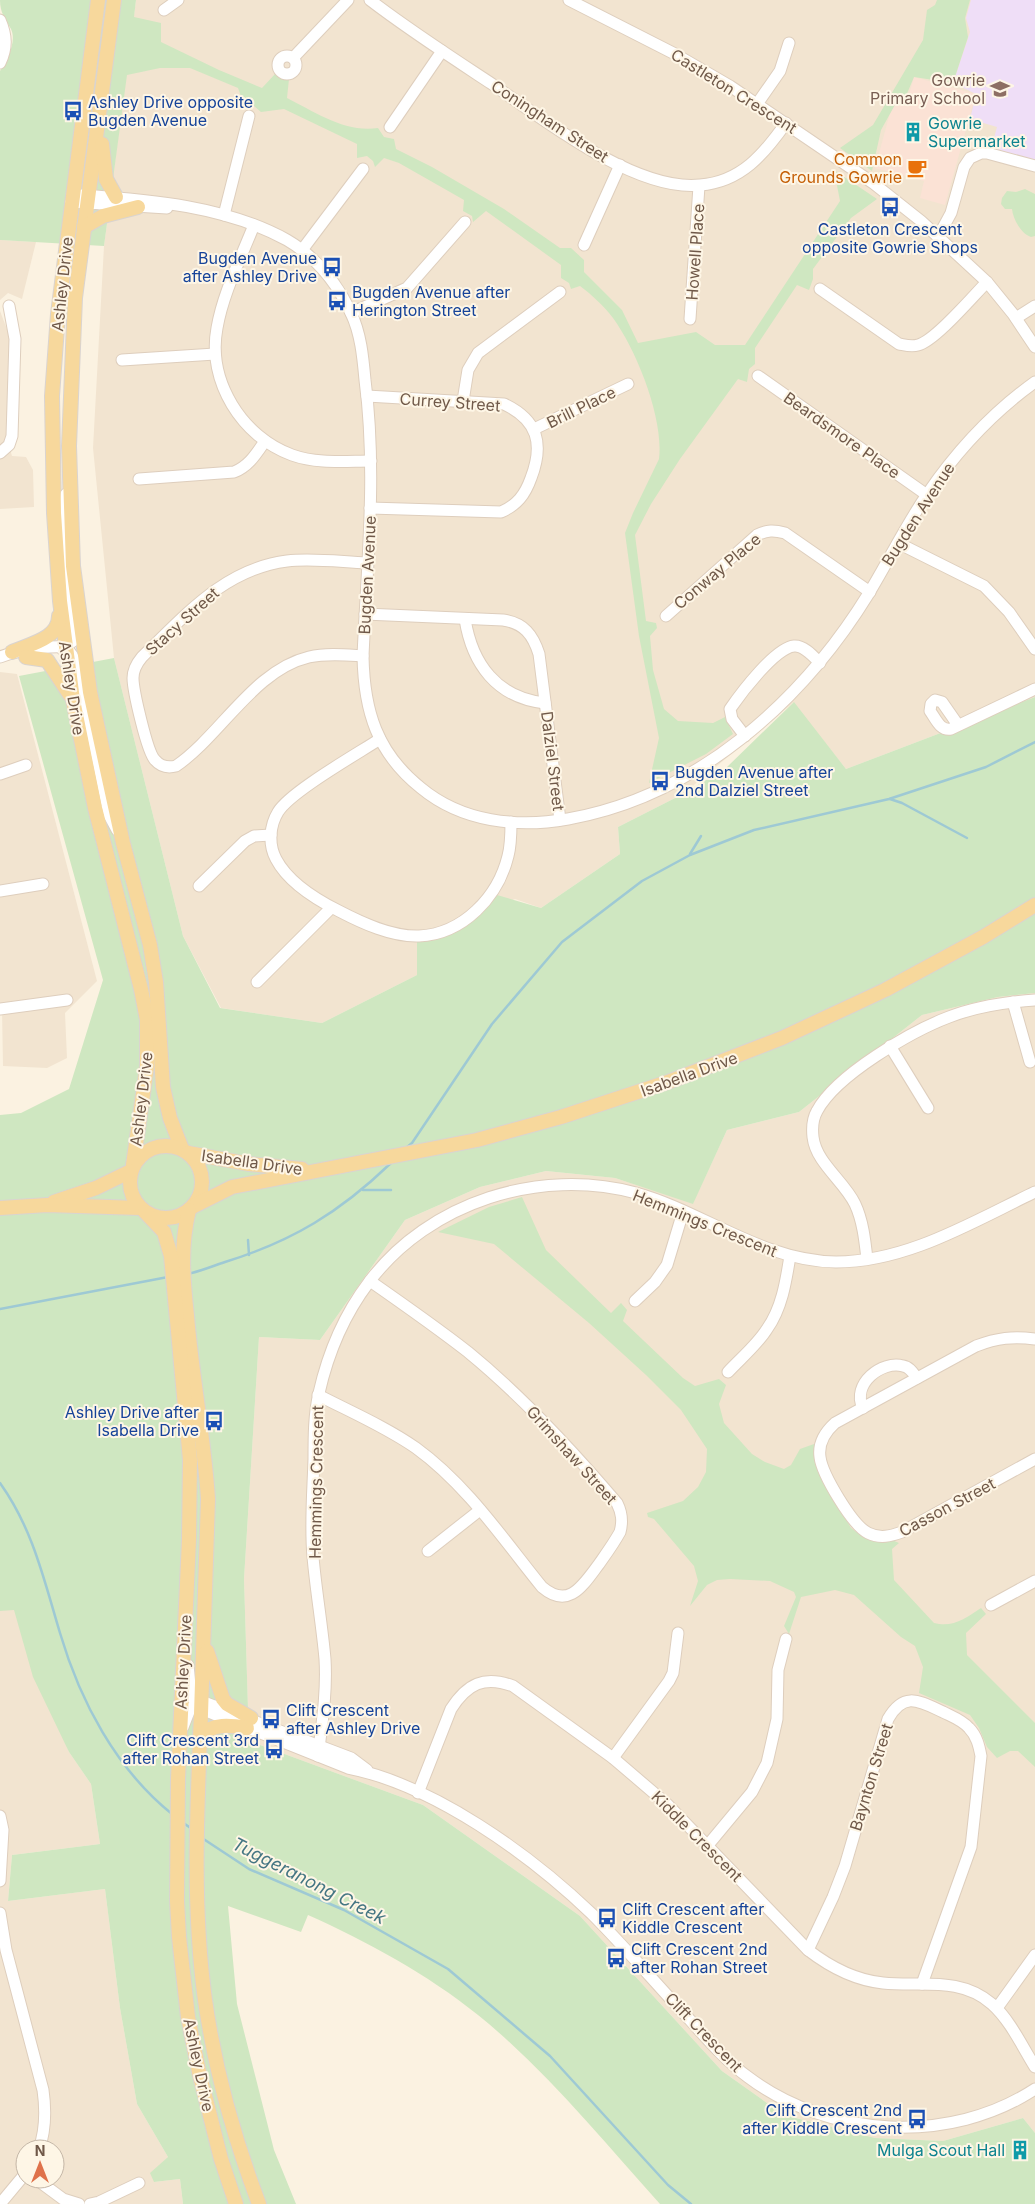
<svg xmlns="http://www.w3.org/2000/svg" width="1035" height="2204" font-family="Inter,sans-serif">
  <rect width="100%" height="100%" fill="#fbf2e1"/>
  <g fill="#f2e4d0" fill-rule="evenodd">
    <polygon points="136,0 1035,0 1035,697 846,769 793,703 683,794 618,827 620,854 541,908 515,899 417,938 417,975 322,1023 221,1008 183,936 114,658 93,448 104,246"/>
    <polygon points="0,240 36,242 22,299 8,293 0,300"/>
    <polygon points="0,311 13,345 7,439 12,456 26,457 33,470 34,507 0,509"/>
    <polygon points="0,672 17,674 97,981 65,1013 67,1058 47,1068 3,1066 2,1009 0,1009"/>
    <polygon points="1035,993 1035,2133 1023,2118 943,2141 875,2138 784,2115 722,2071 580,1916 423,1805 249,1741 244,1579 259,1337 320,1340 405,1220 480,1187 546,1171 615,1178 693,1203 727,1130 799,1112 922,1015 998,997"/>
    <path d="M14 1608 69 1752 91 1784 100 1844 12 1855 8 1901 105 1889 120 2008 137 2104 168 2157 154 2182 180 2179 183 2204H0V1610ZM25 2149H55V2179H25Z"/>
  </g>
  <polygon fill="#fbe2d5" points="914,77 976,94 945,205 920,198 924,181 875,168 893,102 906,105"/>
  <polygon fill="#efdef7" points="971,0 1035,0 1035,168 989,156 997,127 970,119 976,94 953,83 970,32 966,18"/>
  <g fill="#cfe7c1">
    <path d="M0 0H136L134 17 161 23V42L219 70 262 88 275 74 289 79 287 98C315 112 345 133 378 128L384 137 394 139 396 149 432 167 504 209 560 248H571L584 260V272L622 310 638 343 696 332 715 345H745L840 201 834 170 877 199 851 218 813 269V279L809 290 797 285 755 348V364L749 369 747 382 738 379 680 459 651 504 635 535 646 621 656 623 657 628 650 636 653 670 664 709 678 721 713 723 725 717 733 734 706 754 649 783 659 738 639 636 625 533 633 513 659 459C664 419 637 351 613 318 604 306 592 295 580 286L571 289 569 283 561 278V265L486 211 473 222 472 216 463 211 464 200 399 163 384 158 375 167 373 161 367 156 357 158V144L284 109 261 112 253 105 245 107 238 88 190 68H160L127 75 104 246 0 240V71C7 60 17 42 11 29 5 18 0 13 0 0Z"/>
    <polygon points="937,0 970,0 965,18 968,37 953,83 914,77 903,103 896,103 881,130 872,171 840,148 873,125 923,40 927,10 935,5"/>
    <path d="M1025 189 1035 194V236L1031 237C1021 234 1013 219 1012 209H1005L1001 204 1002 198 1007 191 1016 192Z"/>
    <path d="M114 658 183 936 220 1008 322 1023 417 975V938L479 914 497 895 541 908 620 854 618 827 683 794 726 768 794 702 846 769 1035 697V993L998 997 922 1015 799 1112 727 1130 693 1204 615 1178 546 1171 480 1187 405 1220 320 1340 259 1337 244 1579 249 1741 423 1805 580 1916 722 2071 784 2115 875 2138 943 2141 1023 2118 1035 2133V2204H660C602 2140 546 2070 478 2015 427 1974 368 1942 308 1915L301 1932 228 1906 237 2004 274 2150 296 2204H183L180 2179 154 2182 150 2173 168 2157 137 2104 120 2008 105 1889 8 1901 12 1855 100 1844 91 1784 69 1752 33 1677 14 1610 0 1611V1115L21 1113 69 1089 103 980 19 676Z"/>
    <path d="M522 1197 546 1250 611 1313 621 1303 627 1310 623 1321 683 1378 695 1386 719 1379 726 1385 719 1404 724 1423 752 1454 765 1462 784 1469 791 1465 800 1449 814 1444 816 1445V1462L818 1472 851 1528 862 1536 873 1540H892L899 1543 892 1549 894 1580 934 1623C953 1628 966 1618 981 1608L986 1614 966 1633 967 1655 1035 1723V1767L1018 1751H1010L997 1758 987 1747 979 1728 970 1715 919 1693 923 1667 915 1646 901 1637 854 1595 835 1590 801 1597 789 1634 784 1626 796 1597 794 1592 770 1581 730 1579 717 1580 707 1585 690 1606 698 1581 694 1566 654 1519 648 1517 647 1513 683 1501 698 1487 706 1472 707 1449 681 1410 646 1375 589 1323 494 1244 438 1232 489 1207Z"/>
  </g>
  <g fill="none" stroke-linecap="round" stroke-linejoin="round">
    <g stroke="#9ec9d4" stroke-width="2.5">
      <polyline points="890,799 902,803 967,838"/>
      <polyline points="690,854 701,836"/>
      <polyline points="406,1148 412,1143 492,1024 562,942 642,881 690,855 754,830 889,799 986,767 1035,742"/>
      <polyline points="363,1190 391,1190"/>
      <polyline points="248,1240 249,1255"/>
      <path d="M188 1274C201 1271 213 1266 225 1262 293 1241 340 1212 391 1163"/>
      <polyline points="0,1309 168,1277"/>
      <path d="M0 1483C33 1529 44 1580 60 1633 80 1701 116 1769 172 1814"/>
      <polyline points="182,1822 192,1829"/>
      <polyline points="202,1838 249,1869 344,1910 448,1969 550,2056 668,2185 691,2204"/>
    </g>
    <defs>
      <g id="minor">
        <path d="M370 0C409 30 451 57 492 84 544 120 636 192 700 185 741 182 764 154 786 123"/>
        <polyline points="569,0 675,54 730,86 873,183 921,221 987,282 1013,314 1035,347"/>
        <polyline points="164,10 178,0"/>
        <path d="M0 20C7 36 7 48 0 63"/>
        <circle cx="287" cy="65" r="9"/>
        <polyline points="293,58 348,0"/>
        <polyline points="757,104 780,71 789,43"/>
        <polyline points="390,127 442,51"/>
        <path d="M82 195C150 200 226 206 287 240 316 257 337 283 351 313 361 334 363 358 365 380 377 471 367 564 363 656 364 711 377 753 421 788 462 822 517 828 568 819 697 796 802 702 869 593 889 560 906 525 928 493 957 451 993 412 1035 382"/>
        <polyline points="71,202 167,208"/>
        <polyline points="224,215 249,116"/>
        <path d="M254 225C241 258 223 293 217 328 207 381 242 437 292 455 317 464 345 461 371 461"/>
        <polyline points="938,237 951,213 964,167 970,158 981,153 987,153 1035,166"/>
        <polyline points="584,245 620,165"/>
        <polyline points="302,250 363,169"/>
        <path d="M820 289 899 344C905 345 911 347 918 345 935 341 973 296 987 282"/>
        <polyline points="351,313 407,288 465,222"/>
        <polyline points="1016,318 1035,306"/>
        <polyline points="690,319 699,186"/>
        <polyline points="122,360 215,354"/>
        <polyline points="758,376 927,495"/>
        <path d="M367 396 504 404C538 420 544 444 531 478 525 495 517 505 501 512L370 508"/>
        <polyline points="463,401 468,370 478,353 560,292"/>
        <polyline points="534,429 628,384"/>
        <polyline points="0,453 9,445 12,436 15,339 9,306"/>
        <path d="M139 479 234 472C249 466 256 454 265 441"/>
        <polyline points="898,543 984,586 1009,612 1035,649"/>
        <path d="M365 614 503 620C524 623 533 635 539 654L560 820"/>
        <path d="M666 616 757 535C767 530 774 530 785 533L870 592"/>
        <path d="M465 619C472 664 497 698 545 703"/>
        <polyline points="62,649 73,641 64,513 66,494"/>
        <path d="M363 656C346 655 327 653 309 657 254 670 221 735 176 766 168 768 161 767 155 760 147 752 133 690 133 678 133 669 137 663 142 657 185 616 224 569 287 561 313 558 341 562 367 563"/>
        <path d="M0 657C21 649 43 646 66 647L72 655 79 671 109 815 117 830"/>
        <path d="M958 725 942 702 935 700 931 704 930 711C936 719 940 731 951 729L1035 689"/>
        <path d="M745 736 732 719 730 709C741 693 775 648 794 646 804 645 814 657 820 663"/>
        <path d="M380 739C357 754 290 792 278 812 270 825 268 844 276 859 288 882 317 900 339 911 362 923 392 937 419 936 463 934 498 897 508 856 511 845 511 833 511 822"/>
        <polyline points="0,774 26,765"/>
        <polyline points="199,886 245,841 254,836 271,835"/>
        <polyline points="0,891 43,884"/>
        <polyline points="257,982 331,908"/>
        <polyline points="1013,1002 1030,1062"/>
        <polyline points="0,1009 67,1000"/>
        <polyline points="890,1046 928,1108"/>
        <path d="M867 1259C865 1241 863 1221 855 1204 844 1181 816 1163 813 1137 812 1128 813 1118 817 1111 836 1075 912 1031 949 1017 977 1006 1006 1002 1035 1000"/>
        <polyline points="635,1301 655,1282 667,1265 683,1212"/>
        <path d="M1035 1339C1013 1336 997 1338 976 1346L835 1423C825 1432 818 1443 820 1457 822 1474 852 1525 868 1533 880 1539 891 1536 902 1532L1035 1459"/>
        <path d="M728 1372C741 1358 757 1345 767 1329 782 1308 786 1281 790 1256"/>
        <path d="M318 1395C351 1412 386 1427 416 1448 467 1485 503 1539 542 1587 569 1610 583 1585 599 1564 606 1554 614 1543 620 1532 623 1521 622 1513 617 1503 571 1449 523 1397 468 1352 436 1327 403 1304 370 1281"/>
        <path d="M863 1408C851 1384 882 1360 903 1366 910 1367 913 1373 917 1378"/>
        <polyline points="428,1551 480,1510"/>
        <polyline points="991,1605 1035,1581"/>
        <path d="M188 1665 191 1696 201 1709 348 1768C434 1785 529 1854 592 1914 626 1948 657 1985 690 2020 708 2040 726 2061 748 2077 829 2138 950 2145 1035 2089"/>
        <polyline points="183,1727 190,1709 201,1701 351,1758 367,1770"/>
        <path d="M318 1756C322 1724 327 1692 325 1659 322 1625 316 1591 313 1557 310 1524 313 1492 314 1459 314 1437 314 1414 319 1393 328 1353 344 1315 369 1282 429 1202 540 1167 636 1193 704 1212 762 1261 836 1262 907 1262 972 1222 1035 1192"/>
        <polyline points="613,1758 669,1681 673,1673 678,1633"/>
        <path d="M418 1793 451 1709C467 1684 484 1675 513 1686L613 1758 668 1805 808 1950C830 1967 854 1980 883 1983 921 1987 960 1976 992 2004 1010 2020 1022 2046 1035 2067"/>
        <polyline points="0,1816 3,1830 0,1881"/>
        <polyline points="708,1845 752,1792 767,1763 777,1719 778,1670 786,1639"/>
        <path d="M0 1913 6 1950 43 2090C46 2111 46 2129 39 2149"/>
        <path d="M808 1950 833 1897 845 1866 888 1719C904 1691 919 1701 943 1712 953 1717 962 1720 969 1728 977 1736 979 1746 981 1756L971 1847 922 1984"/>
        <polyline points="997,2008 1035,1955"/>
        <polyline points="36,2179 63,2199 79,2204"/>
        <polyline points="0,2204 25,2174"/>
        <polyline points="90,2204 99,2202 139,2183"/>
      </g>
      <g id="major">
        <polyline points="98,0 58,314 52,396 54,513 60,601 73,700 95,808 141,989 147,1020 147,1066 133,1165"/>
        <polyline points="114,0 75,298 69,446 73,566 90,692 123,843 150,945 156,982 163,1087 170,1118 182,1149"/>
        <polyline points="102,144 106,179 116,197"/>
        <polyline points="84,227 103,216 138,207"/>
        <path d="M12 652C30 644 59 639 59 616"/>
        <polyline points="26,657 47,660 70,695"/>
        <circle cx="166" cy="1182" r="36"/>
        <polyline points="188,1153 249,1164 302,1169"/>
        <polyline points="54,1202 96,1188 131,1171"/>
        <polyline points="194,1206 232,1187 477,1140 561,1117 668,1082 782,1038 885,990 983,937 1035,905"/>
        <polyline points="0,1208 47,1205 140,1208"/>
        <path d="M189 1210C180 1246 183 1280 187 1316 192 1377 204 1437 208 1499 206 1570 204 1642 201 1714 197 1809 192 1905 205 2000 215 2070 234 2138 259 2204"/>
        <polyline points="145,1212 164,1232 171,1256 190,1460 189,1540 178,1779 177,1901 179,1937 188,2017 199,2072 221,2159 236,2204"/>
        <polyline points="207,1651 223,1699 227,1704 251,1718"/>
        <path d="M200 1736C213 1723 230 1725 247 1728"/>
      </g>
    </defs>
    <use href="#minor" stroke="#decebd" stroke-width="13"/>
    <use href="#major" stroke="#dad4d0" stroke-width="16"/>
    <use href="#minor" stroke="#fff" stroke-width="11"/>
    <use href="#major" stroke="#f7d89c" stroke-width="14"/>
  </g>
  <defs>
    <symbol id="school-bare" viewBox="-9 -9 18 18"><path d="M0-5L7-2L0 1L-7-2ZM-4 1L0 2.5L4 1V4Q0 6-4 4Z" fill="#8d6e63" stroke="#fef6e6" stroke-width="2.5" paint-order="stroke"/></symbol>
    <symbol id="bus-bare" viewBox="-9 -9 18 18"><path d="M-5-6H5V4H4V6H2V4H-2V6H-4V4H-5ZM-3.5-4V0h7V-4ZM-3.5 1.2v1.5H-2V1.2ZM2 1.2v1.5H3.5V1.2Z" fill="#1a4fb4" stroke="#fef6e6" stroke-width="2.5" paint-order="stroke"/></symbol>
    <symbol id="building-bare" viewBox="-9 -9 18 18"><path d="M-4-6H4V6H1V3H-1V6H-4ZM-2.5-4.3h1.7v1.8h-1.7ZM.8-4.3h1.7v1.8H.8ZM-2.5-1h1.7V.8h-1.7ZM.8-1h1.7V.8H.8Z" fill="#0f9aa8" stroke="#fef6e6" stroke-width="2.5" paint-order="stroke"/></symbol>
    <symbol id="cafe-bare" viewBox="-9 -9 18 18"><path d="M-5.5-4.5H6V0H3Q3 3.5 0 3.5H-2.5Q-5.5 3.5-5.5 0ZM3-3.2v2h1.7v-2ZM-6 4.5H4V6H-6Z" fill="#e8710a" stroke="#fef6e6" stroke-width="2.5" paint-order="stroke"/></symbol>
  </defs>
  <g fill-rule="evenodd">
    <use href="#school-bare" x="986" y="75" width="28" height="28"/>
    <use href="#bus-bare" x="59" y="97" width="28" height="28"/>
    <use href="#building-bare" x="899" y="118" width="28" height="28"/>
    <use href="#cafe-bare" x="903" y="154" width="28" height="28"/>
    <use href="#bus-bare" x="876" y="193" width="28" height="28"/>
    <use href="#bus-bare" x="318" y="253" width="28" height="28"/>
    <use href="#bus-bare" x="323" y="287" width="28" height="28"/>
    <use href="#bus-bare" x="646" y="767" width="28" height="28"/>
    <use href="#bus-bare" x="200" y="1407" width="28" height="28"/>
    <use href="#bus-bare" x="257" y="1705" width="28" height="28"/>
    <use href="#bus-bare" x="260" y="1735" width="28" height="28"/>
    <use href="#bus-bare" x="593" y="1904" width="28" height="28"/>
    <use href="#bus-bare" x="602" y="1944" width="28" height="28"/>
    <use href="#bus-bare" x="903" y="2105" width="28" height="28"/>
    <use href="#building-bare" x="1006" y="2136" width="28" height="28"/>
  </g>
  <g text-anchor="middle" stroke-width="4" stroke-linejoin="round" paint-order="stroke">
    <g font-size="16" fill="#785e54" stroke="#fef6e6" text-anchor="end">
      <text x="985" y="86">Gowrie<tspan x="985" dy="18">Primary School</tspan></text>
    </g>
    <g font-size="16" fill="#705949" stroke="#fef6e6">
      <text transform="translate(734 91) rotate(32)" y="6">Castleton Crescent</text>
      <text transform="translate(550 121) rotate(33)" y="6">Coningham Street</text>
      <text transform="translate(695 252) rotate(-86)" y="6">Howell Place</text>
      <text transform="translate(62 284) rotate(-84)" y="6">Ashley Drive</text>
      <text transform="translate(450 402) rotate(4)" y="6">Currey Street</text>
      <text transform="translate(581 407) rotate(-26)" y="6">Brill Place</text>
      <text transform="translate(842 435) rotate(35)" y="6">Beardsmore Place</text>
      <text transform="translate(918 514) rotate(-57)" y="6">Bugden Avenue</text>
      <text transform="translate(717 571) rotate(-40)" y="6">Conway Place</text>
      <text transform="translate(367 575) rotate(-87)" y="6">Bugden Avenue</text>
      <text transform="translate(182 621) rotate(-42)" y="6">Stacy Street</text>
      <text transform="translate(72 688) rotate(81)" y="6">Ashley Drive</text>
      <text transform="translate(553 761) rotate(83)" y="6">Dalziel Street</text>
      <text transform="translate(689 1074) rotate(-20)" y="6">Isabella Drive</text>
      <text transform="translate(141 1099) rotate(-83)" y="6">Ashley Drive</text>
      <text transform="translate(252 1162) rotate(8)" y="6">Isabella Drive</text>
      <text transform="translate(705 1223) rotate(22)" y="6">Hemmings Crescent</text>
      <text transform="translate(572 1455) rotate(48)" y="6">Grimshaw Street</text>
      <text transform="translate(316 1482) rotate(-89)" y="6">Hemmings Crescent</text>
      <text transform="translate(947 1507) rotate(-28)" y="6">Casson Street</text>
      <text transform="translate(183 1662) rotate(-87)" y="6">Ashley Drive</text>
      <text transform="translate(871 1777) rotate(-73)" y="6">Baynton Street</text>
      <text transform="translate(697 1836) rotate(45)" y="6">Kiddle Crescent</text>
      <text transform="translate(704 2032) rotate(46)" y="6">Clift Crescent</text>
      <text transform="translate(199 2065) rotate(78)" y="6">Ashley Drive</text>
    </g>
    <g font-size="16" fill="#164399" stroke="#fef6e6" text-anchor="start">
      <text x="88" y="108">Ashley Drive opposite<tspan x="88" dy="18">Bugden Avenue</tspan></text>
      <text x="890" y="235" text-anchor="middle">Castleton Crescent<tspan x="890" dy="18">opposite Gowrie Shops</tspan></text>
      <text x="317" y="264" text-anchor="end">Bugden Avenue<tspan x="317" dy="18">after Ashley Drive</tspan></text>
      <text x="352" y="298">Bugden Avenue after<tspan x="352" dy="18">Herington Street</tspan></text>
      <text x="675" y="778">Bugden Avenue after<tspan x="675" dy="18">2nd Dalziel Street</tspan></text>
      <text x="199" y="1418" text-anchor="end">Ashley Drive after<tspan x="199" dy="18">Isabella Drive</tspan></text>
      <text x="286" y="1716">Clift Crescent<tspan x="286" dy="18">after Ashley Drive</tspan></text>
      <text x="259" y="1746" text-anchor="end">Clift Crescent 3rd<tspan x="259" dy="18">after Rohan Street</tspan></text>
      <text x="622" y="1915">Clift Crescent after<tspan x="622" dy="18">Kiddle Crescent</tspan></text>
      <text x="631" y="1955">Clift Crescent 2nd<tspan x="631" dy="18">after Rohan Street</tspan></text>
      <text x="902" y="2116" text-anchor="end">Clift Crescent 2nd<tspan x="902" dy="18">after Kiddle Crescent</tspan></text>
    </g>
    <g font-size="16" fill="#0d838f" stroke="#fef6e6" text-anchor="start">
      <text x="928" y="129">Gowrie<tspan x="928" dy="18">Supermarket</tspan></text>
      <text x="1005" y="2156" text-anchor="end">Mulga Scout Hall</text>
    </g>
    <g font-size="16" fill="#c56008" stroke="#fef6e6" text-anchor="end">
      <text x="902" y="165">Common<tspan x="902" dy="18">Grounds Gowrie</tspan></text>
    </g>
    <g font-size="18" font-style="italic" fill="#457683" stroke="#fef6e6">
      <text transform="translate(309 1881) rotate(27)" y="6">Tuggeranong Creek</text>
    </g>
  </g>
  <g transform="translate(40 2164)"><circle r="24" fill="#fef6e6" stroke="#c5b7a7"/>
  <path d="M0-4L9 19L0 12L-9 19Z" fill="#df724b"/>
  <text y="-8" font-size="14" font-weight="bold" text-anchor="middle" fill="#705949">N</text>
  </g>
</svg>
